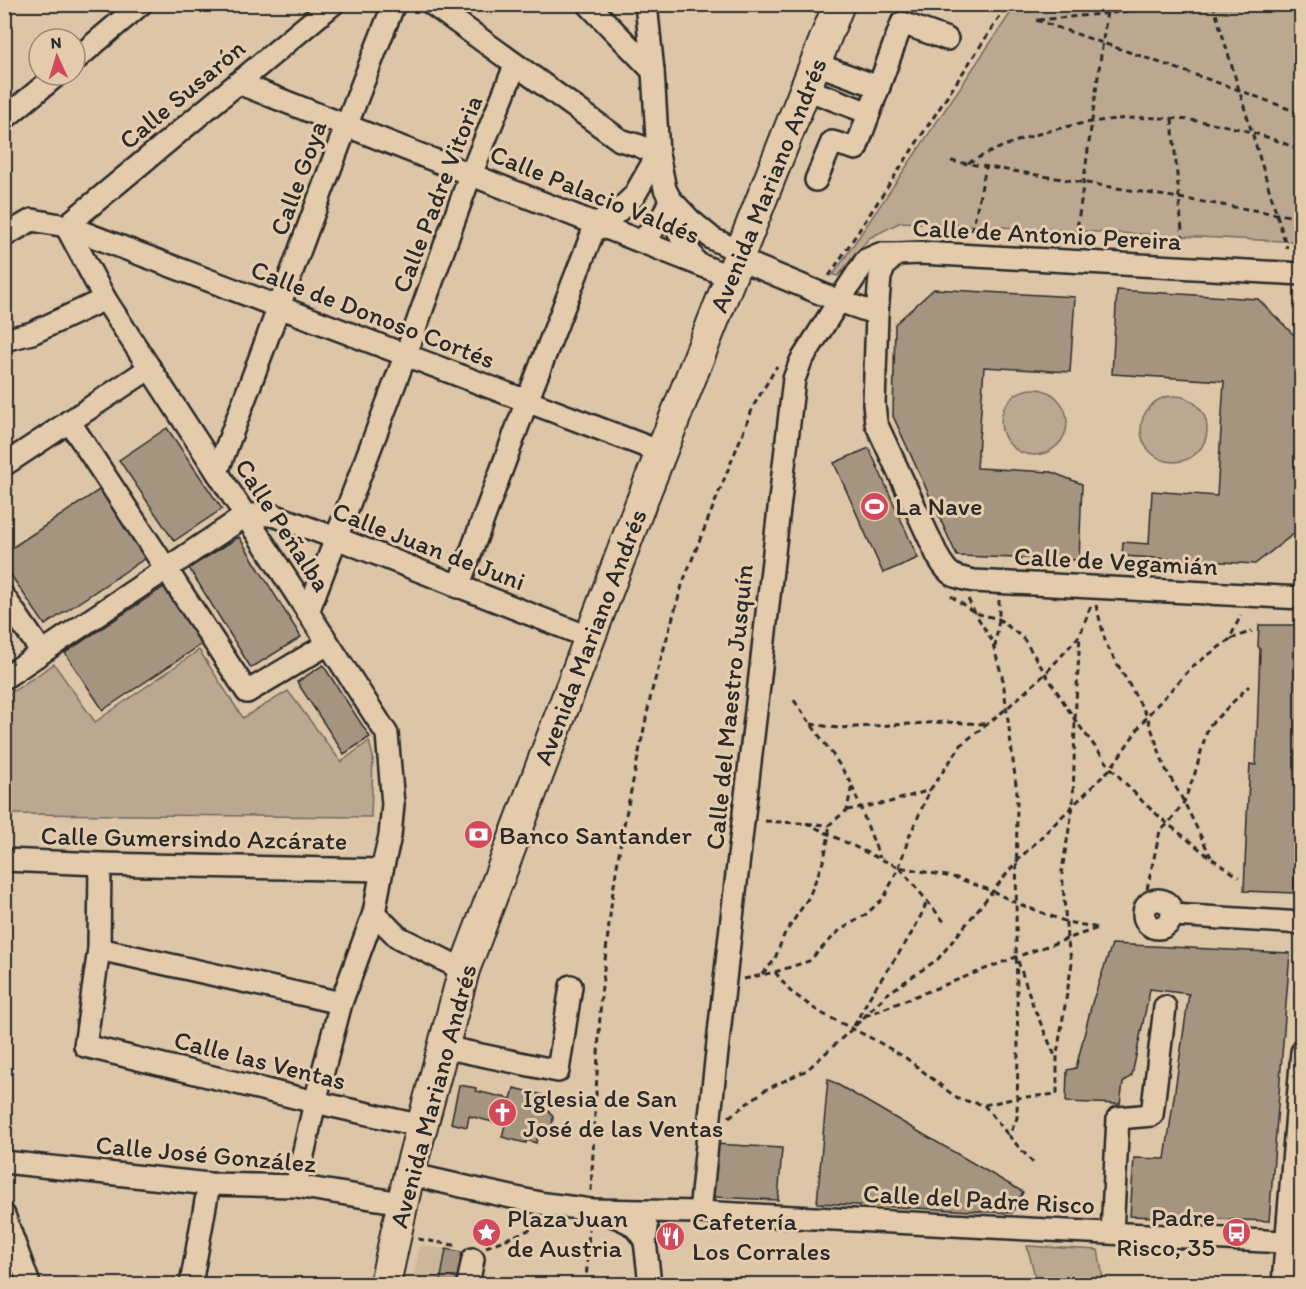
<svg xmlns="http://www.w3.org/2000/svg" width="1306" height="1289" font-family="Itim,sans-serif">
  <rect width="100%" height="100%" fill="#ddc5a7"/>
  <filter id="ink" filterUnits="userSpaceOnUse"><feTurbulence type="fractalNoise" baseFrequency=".0167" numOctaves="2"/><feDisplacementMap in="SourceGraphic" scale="12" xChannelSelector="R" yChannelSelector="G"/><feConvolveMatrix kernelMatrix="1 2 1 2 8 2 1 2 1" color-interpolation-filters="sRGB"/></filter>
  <g filter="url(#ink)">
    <polygon fill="#ccb79b" points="420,1245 461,1252 464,1255 458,1284 412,1284"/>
    <g fill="#bca890" stroke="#746a5e" stroke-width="1.5">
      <polygon points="1016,5 1301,5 1301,242 901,222 869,238 838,276 833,275"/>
      <circle cx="1034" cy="422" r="33"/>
      <circle cx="1174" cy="429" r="33"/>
      <polygon points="199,650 243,718 288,691 341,762 369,741 373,757 371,817 8,814 4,801 5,697 54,664 95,722"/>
      <polygon points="1027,1246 1098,1250 1104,1284 1037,1284"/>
    </g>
    <g fill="#a59580" stroke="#2b2b2b" stroke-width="1.5">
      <polygon points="934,289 1075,297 1070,372 984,367 977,468 1051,472 1082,484 1079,560 957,556 893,416 895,324"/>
      <polygon points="1117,290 1258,299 1302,343 1302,387 1296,532 1255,564 1122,556 1123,542 1149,544 1152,491 1217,496 1224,381 1112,374"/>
      <polygon points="167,428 222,509 174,541 119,460"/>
      <polygon points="869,448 918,558 883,573 834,463"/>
      <polygon points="102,488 147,557 45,625 4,565 4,553"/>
      <polygon points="239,537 301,637 251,668 189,568"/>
      <polygon points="164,587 202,644 103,710 65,653"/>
      <polygon points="1259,625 1302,625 1302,670 1294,893 1244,891 1247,816 1250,764 1256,765 1260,649 1258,646"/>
      <polygon points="323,665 370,737 344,754 297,682"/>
      <polygon points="1112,944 1290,953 1269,1221 1130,1216 1134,1158 1165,1159 1189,994 1150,989 1132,1075 1123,1083 1120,1104 1066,1102 1067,1070 1076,1068 1092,1003"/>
      <polygon points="828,1079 1023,1192 1012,1213 817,1203"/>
      <polygon points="459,1085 476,1088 476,1091 511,1099 514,1088 539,1094 547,1097 544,1110 549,1111 553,1117 552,1127 545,1131 539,1131 536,1143 527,1140 526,1143 502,1137 505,1125 469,1116 467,1127 451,1123"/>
      <polygon points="715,1144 782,1148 778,1200 714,1197"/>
      <polygon points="446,1249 461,1252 464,1255 458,1284 431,1284 431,1281 440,1283"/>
    </g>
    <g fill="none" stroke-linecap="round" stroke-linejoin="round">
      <defs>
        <g id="minor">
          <polyline points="432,4 620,140 637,145 658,154"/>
          <polyline points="588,4 653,71"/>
          <polyline points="646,4 653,71 658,154 665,189 670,199 690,220 713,239 741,252"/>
          <polyline points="75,60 141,4"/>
          <polyline points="816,64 879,87"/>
          <polyline points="238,83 731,277"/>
          <polyline points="806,89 869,113"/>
          <polyline points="4,119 57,75"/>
          <polyline points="816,180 832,142 856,149 902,23 947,39"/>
          <polyline points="670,199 673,222 696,263"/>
          <polyline points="66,226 105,299 387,734 393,804 390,836 382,870 374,913 398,937 464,970"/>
          <polyline points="66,226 333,4"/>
          <polyline points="4,236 32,220 66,226 661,452"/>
          <path d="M640 241C657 227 663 220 670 199"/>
          <polyline points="738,259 839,301 877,314"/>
          <path d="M1302 274 921 253 897 254 885 265 880 277 877 314 874 404 876 423 882 436 938 557C949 576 953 577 974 581L1302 598"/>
          <polyline points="4,340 32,333 105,299"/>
          <polyline points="69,421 247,692 328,644"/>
          <polyline points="4,465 150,368"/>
          <path d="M217 472C277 316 331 159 394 4"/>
          <polyline points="458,587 527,401 596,224 616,213 634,196 658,154"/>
          <polyline points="4,597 42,652"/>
          <polyline points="308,612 406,354 467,184 515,66"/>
          <polyline points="4,678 245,516 263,514 276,516 336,538 591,638"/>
          <polyline points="4,860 100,864 382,870"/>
          <polyline points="100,864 99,949 85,1046 315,1102 422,1126"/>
          <circle cx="1158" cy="914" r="14"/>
          <polyline points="1172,915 1302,923"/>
          <polyline points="99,949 341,1003"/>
          <polyline points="443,1047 558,1071 571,986"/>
          <polyline points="4,1162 209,1184 296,1186 402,1203"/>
          <path d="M409 1174C452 1184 496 1194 540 1203 569 1208 600 1208 626 1221 635 1225 640 1233 645 1241"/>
          <polyline points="296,1186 315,1102 341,1003 374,913"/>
          <polyline points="590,1210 698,1212 1302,1243"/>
          <path d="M698 1212 701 1203C718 1033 738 864 758 694 770 589 781 484 794 379L801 361 839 301 866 260 880 254H897"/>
          <polyline points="4,1215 29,1284"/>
          <polyline points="647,1228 645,1241 650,1284"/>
          <polyline points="1112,1233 1118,1118 1152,1115 1165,1007"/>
          <polyline points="191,1284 209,1184"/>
          <polyline points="468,1284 473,1259"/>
          <polyline points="1283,1284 1302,1052"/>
        </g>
        <polyline id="secondary" points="385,1284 409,1174 464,970 637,513 839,4"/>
      </defs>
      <use href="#minor" stroke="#2b2b2b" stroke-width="26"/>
      <use href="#secondary" stroke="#2b2b2b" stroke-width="34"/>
      <g stroke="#2b2b2b" stroke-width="3" stroke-dasharray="6 4.5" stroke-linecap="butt">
        <polyline points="1213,4 1287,248"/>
        <polyline points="1297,4 1302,6"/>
        <polyline points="1036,20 1239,90 1302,114"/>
        <polyline points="1038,20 1207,4"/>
        <polyline points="1172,119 1183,242"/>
        <polyline points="951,161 1302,218"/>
        <path d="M968 163C1071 108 1195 102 1302 151"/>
        <polyline points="972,231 986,167"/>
        <polyline points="1076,237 1108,4"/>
        <polyline points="829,276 1008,4"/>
        <polyline points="951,596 975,613 999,619 1023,638 1075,720 1111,768 1144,803 1168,824 1211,858 1239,877"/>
        <polyline points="968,599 975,613 992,641 1003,680 1017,793 1016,941 1018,1050 1017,1118 1009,1136 1034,1164"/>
        <polyline points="1096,605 1106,644 1147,716 1165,768 1184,802 1211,857"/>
        <polyline points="1231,639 1252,631"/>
        <polyline points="995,647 999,619 999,600"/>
        <polyline points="811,724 838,728 945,722 986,724"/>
        <polyline points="852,786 880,858"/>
        <polyline points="847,810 890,802 930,790"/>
        <polyline points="765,821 829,825 847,810 852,784 833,755 793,699"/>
        <polyline points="806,823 880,859 899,867 957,878 992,891 1016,903 1067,922 1099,928"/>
        <polyline points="900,868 946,924"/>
        <polyline points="1147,889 1160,831 1168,824 1184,802 1195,773 1208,727 1249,686"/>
        <polyline points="1018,961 1034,1008 1056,1058"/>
        <polyline points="775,972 790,991 819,1012 873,1039 906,1058 958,1099 984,1105 1017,1098 1057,1094 1057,1054 1072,963 1067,939 1062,870 1073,806 1075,720 1080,635"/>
        <polyline points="762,974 774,961 784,935 809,897 824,859 829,834 829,825"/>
        <polyline points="744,979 775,972 809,961 839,931 865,915 884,898 899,867 909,837 930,790 962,744 1006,709 1045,674 1080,635 1091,605"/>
        <polyline points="865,1016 1016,957 1098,928"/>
        <path d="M854 1026C862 1011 870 995 880 981 897 955 916 931 927 901"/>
        <polyline points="984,1105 1009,1136"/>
        <polyline points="729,1117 765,1090 807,1070 852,1029 887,994 938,959 1017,861 1111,768 1147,716 1193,666 1229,640 1241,615"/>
        <polyline points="591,1191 601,996 612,898 622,834 652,690 683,582 754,405 777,366"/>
        <polyline points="418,1239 459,1246"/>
        <polyline points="486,1247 544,1224"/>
        <polyline points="586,1284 589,1229"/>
      </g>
      <use href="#minor" stroke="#e4cbac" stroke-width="21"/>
      <use href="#secondary" stroke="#e4cbac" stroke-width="30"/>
    </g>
  </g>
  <defs>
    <symbol id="stadium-disc" viewBox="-11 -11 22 22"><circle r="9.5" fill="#d1495b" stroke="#e4cbac"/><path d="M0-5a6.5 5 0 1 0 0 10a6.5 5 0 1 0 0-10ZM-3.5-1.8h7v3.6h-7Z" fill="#fff"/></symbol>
    <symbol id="bank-disc" viewBox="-11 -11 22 22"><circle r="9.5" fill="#d1495b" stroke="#e4cbac"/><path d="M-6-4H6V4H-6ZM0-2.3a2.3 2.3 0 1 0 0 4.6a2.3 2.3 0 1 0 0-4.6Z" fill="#fff"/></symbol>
    <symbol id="church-disc" viewBox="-11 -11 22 22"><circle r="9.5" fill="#d1495b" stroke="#e4cbac"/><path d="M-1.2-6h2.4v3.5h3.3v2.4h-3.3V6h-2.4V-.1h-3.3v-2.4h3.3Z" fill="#fff"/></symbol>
    <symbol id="bus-disc" viewBox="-11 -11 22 22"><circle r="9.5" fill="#d1495b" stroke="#e4cbac"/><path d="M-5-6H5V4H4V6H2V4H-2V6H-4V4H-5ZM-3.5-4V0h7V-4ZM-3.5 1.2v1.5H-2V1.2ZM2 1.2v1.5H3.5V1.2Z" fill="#fff"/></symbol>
    <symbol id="sight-disc" viewBox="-11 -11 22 22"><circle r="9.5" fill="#d1495b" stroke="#e4cbac"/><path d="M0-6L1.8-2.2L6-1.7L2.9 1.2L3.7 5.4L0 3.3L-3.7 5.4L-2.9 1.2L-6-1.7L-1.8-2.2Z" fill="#fff"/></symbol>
    <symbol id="restaurant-disc" viewBox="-11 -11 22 22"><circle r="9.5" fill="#d1495b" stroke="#e4cbac"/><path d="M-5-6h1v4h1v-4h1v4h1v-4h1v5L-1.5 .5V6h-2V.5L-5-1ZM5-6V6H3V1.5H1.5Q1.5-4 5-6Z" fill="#fff"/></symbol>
  </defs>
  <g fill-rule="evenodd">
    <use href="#stadium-disc" x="858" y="490" width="33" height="33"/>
    <use href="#bank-disc" x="462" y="818" width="33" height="33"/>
    <use href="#church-disc" x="486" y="1096" width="33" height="33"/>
    <use href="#bus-disc" x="1220" y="1216" width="33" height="33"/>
    <use href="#sight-disc" x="470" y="1216" width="33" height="33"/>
    <use href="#restaurant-disc" x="654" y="1220" width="33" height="33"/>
  </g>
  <g text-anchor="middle" stroke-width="6" stroke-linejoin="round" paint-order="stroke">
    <g font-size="26" fill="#2b2b2b" stroke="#e4cbac">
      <text transform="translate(182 94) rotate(-40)" y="9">Calle Susarón</text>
      <text transform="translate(298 178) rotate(-70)" y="9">Calle Goya</text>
      <text transform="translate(768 185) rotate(-68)" y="9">Avenida Mariano Andrés</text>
      <text transform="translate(437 194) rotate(-69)" y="9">Calle Padre Vitoria</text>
      <text transform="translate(595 194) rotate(22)" y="9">Calle Palacio Valdés</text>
      <text transform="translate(1047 234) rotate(3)" y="9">Calle de Antonio Pereira</text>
      <text transform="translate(373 314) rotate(21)" y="9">Calle de Donoso Cortés</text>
      <text transform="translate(283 525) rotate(57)" y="9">Calle Peñalba</text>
      <text transform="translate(429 546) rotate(21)" y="9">Calle Juan de Juni</text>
      <text transform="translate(1116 561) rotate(3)" y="9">Calle de Vegamián</text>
      <text transform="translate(590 637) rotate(-69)" y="9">Avenida Mariano Andrés</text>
      <text transform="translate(729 707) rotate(-84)" y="9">Calle del Maestro Jusquín</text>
      <text transform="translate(194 838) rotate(1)" y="9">Calle Gumersindo Azcárate</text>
      <text transform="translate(260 1060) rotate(14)" y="9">Calle las Ventas</text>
      <text transform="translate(433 1096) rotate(-75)" y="9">Avenida Mariano Andrés</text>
      <text transform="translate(206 1154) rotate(5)" y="9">Calle José González</text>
      <text transform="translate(979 1199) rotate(3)" y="9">Calle del Padre Risco</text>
    </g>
    <g font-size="26" fill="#2b2b2b" stroke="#e4cbac" text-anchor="start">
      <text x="895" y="515">La Nave</text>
      <text x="499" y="844">Banco Santander</text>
      <text x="523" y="1107">Iglesia de San<tspan x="523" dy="30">José de las Ventas</tspan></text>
      <text x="1215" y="1226" text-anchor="end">Padre<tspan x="1215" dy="30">Risco, 35</tspan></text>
      <text x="507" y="1227">Plaza Juan<tspan x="507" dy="30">de Austria</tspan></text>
      <text x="692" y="1230">Cafetería<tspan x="692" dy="30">Los Corrales</tspan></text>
    </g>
  </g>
  <rect width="1306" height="1289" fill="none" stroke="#e4cbac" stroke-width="24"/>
  <rect x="12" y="12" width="1282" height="1265" fill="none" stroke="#2b2b2b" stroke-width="2" filter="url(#ink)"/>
  <g transform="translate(57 57) rotate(356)"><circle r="28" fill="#e4cbac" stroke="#9a8b78" stroke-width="1.5"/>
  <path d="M0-4.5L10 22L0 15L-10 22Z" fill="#d1495b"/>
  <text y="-9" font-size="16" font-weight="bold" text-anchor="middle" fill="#2b2b2b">N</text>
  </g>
</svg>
